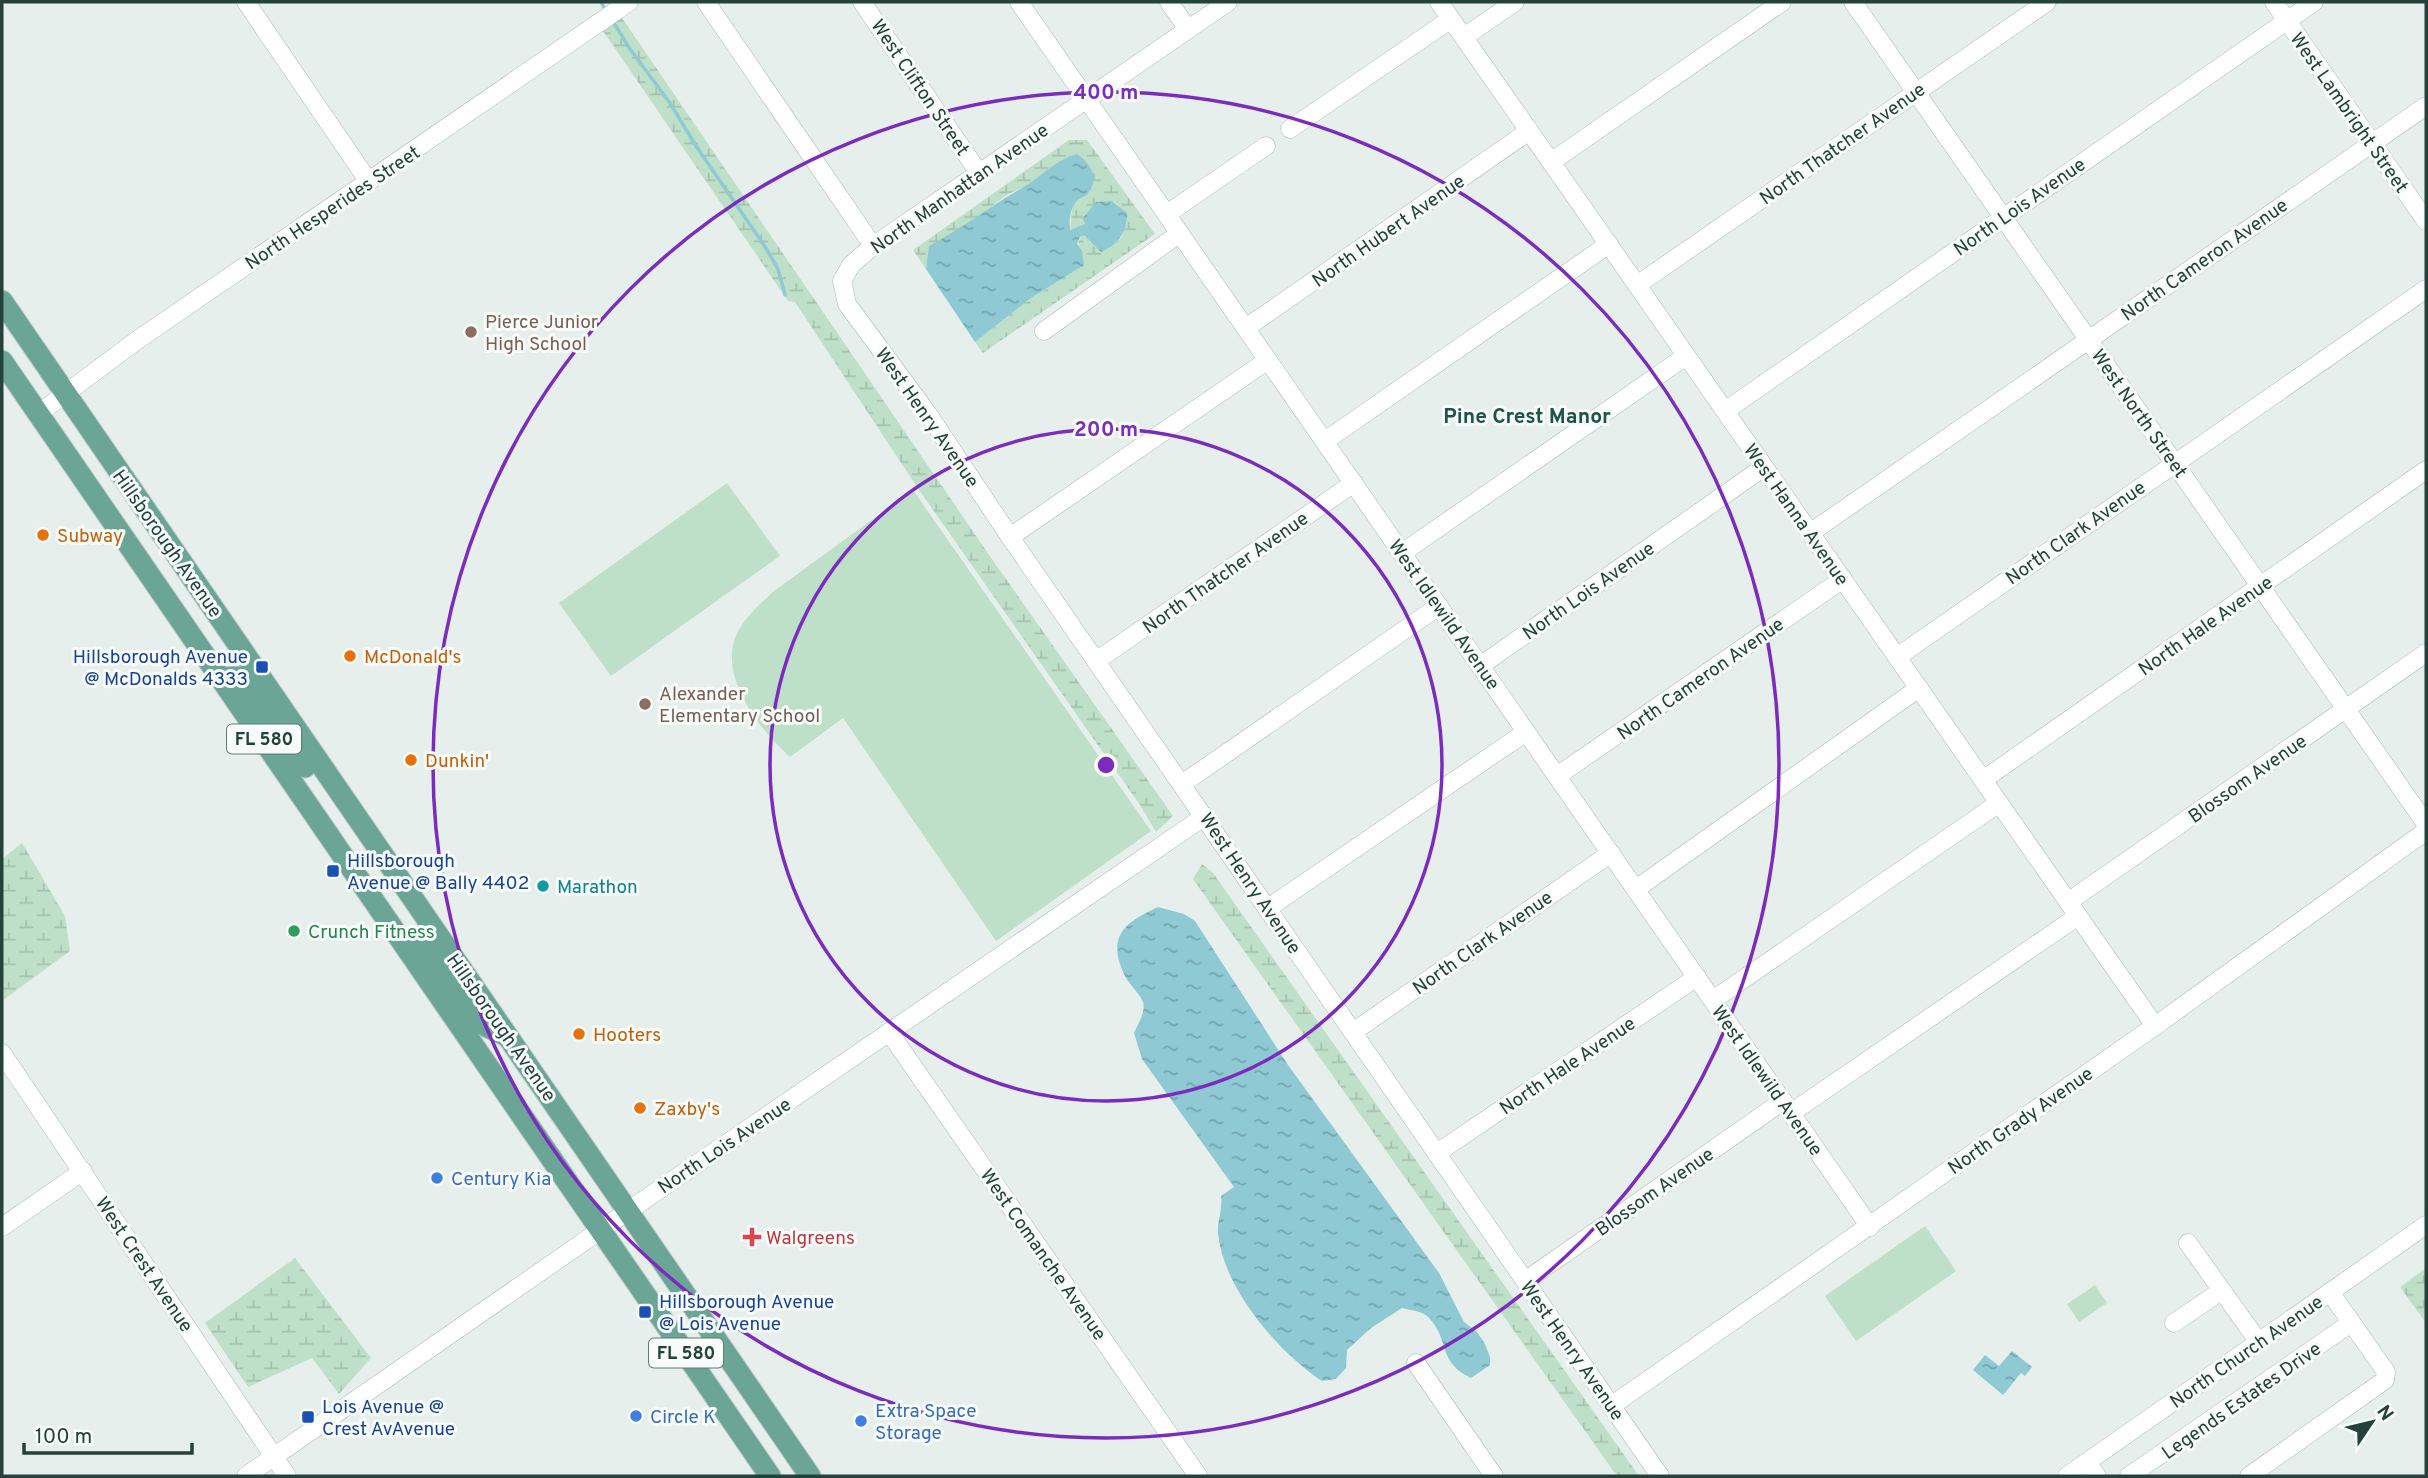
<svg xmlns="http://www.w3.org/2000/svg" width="2428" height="1478" font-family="Overpass,sans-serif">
  <defs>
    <pattern id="wetland-marsh" width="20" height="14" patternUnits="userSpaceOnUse" patternTransform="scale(1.75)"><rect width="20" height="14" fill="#bfe0c8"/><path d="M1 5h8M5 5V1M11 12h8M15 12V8" fill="none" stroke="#a4c1ad"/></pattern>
    <pattern id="water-ripples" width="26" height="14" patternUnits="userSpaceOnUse" patternTransform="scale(1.75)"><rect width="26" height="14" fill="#8ec9d4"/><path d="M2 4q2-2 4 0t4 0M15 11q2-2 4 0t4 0" fill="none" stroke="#74a5ad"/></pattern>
  </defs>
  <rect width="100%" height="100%" fill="#e6efeb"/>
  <g fill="#bfe0c8">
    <polygon points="727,483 780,556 611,676 559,603"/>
    <path d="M913 490 1151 831 996 941 843 718 790 757C762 732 722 682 734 641 740 621 759 605 774 591Z"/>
    <polygon points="1925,1226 1956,1271 1856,1341 1825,1296"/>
    <polygon points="2095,1285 2107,1303 2079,1322 2067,1304"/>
  </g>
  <g fill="url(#wetland-marsh)">
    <polygon points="620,15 987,552 1173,816 1156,832 1140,805 917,487 795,302 788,301 601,28"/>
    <path d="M1069 140H1087L1155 234 983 353 975 342 1031 298 1084 265C1081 255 1073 242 1084 234L1092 243 1108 249 1121 238 1127 222 1118 205 1113 201 1086 224 1070 230 1072 209 1077 199 1084 197 1022 188 1008 194 957 232 930 246 926 269 913 250Z"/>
    <polygon points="22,843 65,916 70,951 2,1001 2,859"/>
    <polygon points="1202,864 1213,873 1639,1476 1617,1476 1193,879"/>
    <polygon points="295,1258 371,1358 339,1394 312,1358 248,1387 205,1323"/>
    <polygon points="2426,1268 2426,1323 2400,1287"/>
  </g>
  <g fill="url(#water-ripples)">
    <path d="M1077 154C1090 163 1100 178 1089 192 1085 198 1079 197 1076 202 1070 210 1069 220 1070 230L1085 224 1083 218 1096 202 1112 201 1127 213C1128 230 1118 246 1101 252L1084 235 1080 237 1077 244 1082 251 1084 265 1031 298 975 342 926 269 929 246C962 229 990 206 1022 188 1041 177 1055 160 1077 154Z"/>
    <path d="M1158 907 1184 914 1195 921 1288 1065 1439 1273 1464 1322 1477 1332 1485 1344 1490 1357V1365L1471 1378C1436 1361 1451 1340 1428 1317 1422 1311 1410 1310 1402 1308L1371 1328 1347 1350 1346 1368 1336 1379 1322 1381C1278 1352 1223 1288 1218 1233 1217 1221 1223 1209 1221 1196L1234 1187 1142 1059 1134 1033C1138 1024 1146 1012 1143 1002 1139 992 1128 984 1124 974 1106 935 1126 922 1158 907Z"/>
    <polygon points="2012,1351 2032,1367 2025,1376 2021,1373 2003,1395 1973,1370 1985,1355 1999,1366"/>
  </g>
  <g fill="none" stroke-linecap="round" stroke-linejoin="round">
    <g stroke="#8ec9d4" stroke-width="3.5">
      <polyline points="601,2 606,11"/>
      <polyline points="612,20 630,49 670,103 696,146 764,245 778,269 785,295"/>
    </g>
    <defs>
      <g id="minor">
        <polyline points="246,2 369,182"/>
        <polyline points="706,2 873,246"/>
        <polyline points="862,2 979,173"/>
        <polyline points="1019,2 1870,1227"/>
        <polyline points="1169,2 1188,29"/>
        <polyline points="1228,2 873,246 851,265 842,281 847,304 928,414 1010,537 1660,1476"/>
        <polyline points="1439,2 2155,1026"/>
        <polyline points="1853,2 2426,824"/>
        <polyline points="2274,2 2426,221"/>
        <polyline points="1464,37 1515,2"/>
        <polyline points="1290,129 1451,19"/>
        <polyline points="1551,162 1782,2"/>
        <polyline points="1167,214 1266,146"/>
        <polyline points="1637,285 2047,2"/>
        <polyline points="1246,328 1529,131"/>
        <polyline points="1044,331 1180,233"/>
        <polyline points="1725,411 2314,2"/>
        <polyline points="38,414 136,341 629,2"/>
        <polyline points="1325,441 1609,244"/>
        <polyline points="1810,533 2426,106"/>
        <polyline points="1010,537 1268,360"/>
        <polyline points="1402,553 1686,356"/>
        <polyline points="1897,657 2426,289"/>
        <polyline points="1096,661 1354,483"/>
        <polyline points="1480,666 1764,467"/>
        <polyline points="1557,776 1843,579"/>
        <polyline points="1983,780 2426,470"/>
        <polyline points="1182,784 1439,606"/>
        <polyline points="1636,889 1919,688"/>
        <polyline points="2068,902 2426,653"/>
        <polyline points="1268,908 1526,732"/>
        <polyline points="1713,1000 1999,803"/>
        <polyline points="889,1032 1198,1476"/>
        <polyline points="1353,1032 1611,853"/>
        <polyline points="2,1053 287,1476"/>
        <polyline points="1791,1113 2078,916"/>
        <polyline points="1437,1153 1697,977"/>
        <polyline points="2,1227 83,1171"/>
        <polyline points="2188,1243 2258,1341"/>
        <polyline points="1525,1281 1783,1101"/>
        <polyline points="2174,1323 2221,1291"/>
        <polyline points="1416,1363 1494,1476"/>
        <polyline points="1611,1406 2155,1026 2426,831"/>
        <polyline points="2087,1462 2097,1476"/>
        <polyline points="246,1476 628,1211 1205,816"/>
        <polyline points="2067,1476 2426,1225"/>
        <polyline points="2129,1476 2351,1323"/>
        <polyline points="2249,1476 2385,1380 2386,1372 2330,1292"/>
      </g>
      <g id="major">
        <polyline points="2,301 810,1476"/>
        <polyline points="2,361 770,1476"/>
        <polyline points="221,678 238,677 246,682 305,767"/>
        <polyline points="404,942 427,948 481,1024 507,1036"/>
      </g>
    </defs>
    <use href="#minor" stroke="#a8b8b2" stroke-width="19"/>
    <use href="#major" stroke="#c2cac8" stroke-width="23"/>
    <use href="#minor" stroke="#fff" stroke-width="18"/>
    <use href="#major" stroke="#6aa596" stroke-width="21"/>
  </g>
  <g fill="none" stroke="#7b2cbf" stroke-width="3.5">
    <circle cx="1106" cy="765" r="336"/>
    <circle cx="1106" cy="765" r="673"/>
  </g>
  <g fill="#8d6e63" stroke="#f7fbf9" stroke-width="2.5">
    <circle cx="471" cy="332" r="7"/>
    <circle cx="645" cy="704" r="7"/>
  </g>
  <g fill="#e8710a" stroke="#f7fbf9" stroke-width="2.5">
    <circle cx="43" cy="535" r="7"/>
    <circle cx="350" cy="656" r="7"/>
    <circle cx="411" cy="760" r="7"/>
    <circle cx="579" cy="1034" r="7"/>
    <circle cx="640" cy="1108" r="7"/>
  </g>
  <g fill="#1a4fb4" stroke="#f7fbf9" stroke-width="2.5">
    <rect x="255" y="660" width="14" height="14" rx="3.5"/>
    <rect x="326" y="864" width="14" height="14" rx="3.5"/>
    <rect x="638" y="1305" width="14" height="14" rx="3.5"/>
    <rect x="301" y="1410" width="14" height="14" rx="3.5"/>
  </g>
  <circle fill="#0f9aa8" stroke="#f7fbf9" stroke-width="2.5" cx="543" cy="886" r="7"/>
  <circle fill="#2e9e5b" stroke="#f7fbf9" stroke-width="2.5" cx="294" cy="931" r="7"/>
  <g fill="#3f7fe0" stroke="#f7fbf9" stroke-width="2.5">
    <circle cx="437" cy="1178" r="7"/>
    <circle cx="636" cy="1416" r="7"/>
    <circle cx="861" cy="1421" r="7"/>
  </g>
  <path fill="#e0444e" stroke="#f7fbf9" stroke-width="2.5" d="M748.5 1226.5h7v7h7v7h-7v7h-7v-7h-7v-7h7z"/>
  <g text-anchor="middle" stroke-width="6" stroke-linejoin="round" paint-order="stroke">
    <g fill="#f7fbf9" stroke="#637a73" stroke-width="2">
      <rect x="227" y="724.5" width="74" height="29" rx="5"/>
      <rect x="649" y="1338.5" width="74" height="29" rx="5"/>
    </g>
    <g font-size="18" font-weight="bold" fill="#24423a">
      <text x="264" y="745">FL 580</text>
      <text x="686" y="1359">FL 580</text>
    </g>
    <g font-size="19" fill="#24423a" stroke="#f7fbf9">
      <text transform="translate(921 87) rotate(56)" y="7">West Clifton Street</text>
      <text transform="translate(2350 112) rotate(55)" y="7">West Lambright Street</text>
      <text transform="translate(1842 143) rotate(-35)" y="7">North Thatcher Avenue</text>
      <text transform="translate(959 188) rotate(-35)" y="7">North Manhattan Avenue</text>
      <text transform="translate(2019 206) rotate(-35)" y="7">North Lois Avenue</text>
      <text transform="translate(332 207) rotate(-34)" y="7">North Hesperides Street</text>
      <text transform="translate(1388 230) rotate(-35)" y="7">North Hubert Avenue</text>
      <text transform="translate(2204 259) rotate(-35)" y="7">North Cameron Avenue</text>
      <text transform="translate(2140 413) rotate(55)" y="7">West North Street</text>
      <text transform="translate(928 417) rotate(55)" y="7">West Henry Avenue</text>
      <text transform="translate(1797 514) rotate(55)" y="7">West Hanna Avenue</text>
      <text transform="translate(2075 532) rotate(-35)" y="7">North Clark Avenue</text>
      <text transform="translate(168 543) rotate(55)" y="7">Hillsborough Avenue</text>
      <text transform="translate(1225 572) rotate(-35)" y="7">North Thatcher Avenue</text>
      <text transform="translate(1588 590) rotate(-35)" y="7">North Lois Avenue</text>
      <text transform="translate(1445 614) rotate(55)" y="7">West Idlewild Avenue</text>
      <text transform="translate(2205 625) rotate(-35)" y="7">North Hale Avenue</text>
      <text transform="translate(1700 678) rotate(-35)" y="7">North Cameron Avenue</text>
      <text transform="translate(2247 778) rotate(-35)" y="7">Blossom Avenue</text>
      <text transform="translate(1251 883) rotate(56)" y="7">West Henry Avenue</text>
      <text transform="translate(1482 942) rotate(-35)" y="7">North Clark Avenue</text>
      <text transform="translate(502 1027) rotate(55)" y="7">Hillsborough Avenue</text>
      <text transform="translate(1567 1065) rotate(-34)" y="7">North Hale Avenue</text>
      <text transform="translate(1768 1080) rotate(55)" y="7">West Idlewild Avenue</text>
      <text transform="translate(2020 1120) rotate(-35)" y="7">North Grady Avenue</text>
      <text transform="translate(724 1145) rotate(-34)" y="7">North Lois Avenue</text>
      <text transform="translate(1654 1191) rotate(-35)" y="7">Blossom Avenue</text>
      <text transform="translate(1044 1254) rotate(55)" y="7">West Comanche Avenue</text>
      <text transform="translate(145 1264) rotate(56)" y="7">West Crest Avenue</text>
      <text transform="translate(1573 1350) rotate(55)" y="7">West Henry Avenue</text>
      <text transform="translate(2246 1351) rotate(-35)" y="7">North Church Avenue</text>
      <text transform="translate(2241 1400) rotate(-35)" y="7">Legends Estates Drive</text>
    </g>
    <g font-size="19" fill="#785e54" stroke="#f7fbf9" text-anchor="start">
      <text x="485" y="328">Pierce Junior<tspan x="485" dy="22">High School</tspan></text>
      <text x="659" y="700">Alexander<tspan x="659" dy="22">Elementary School</tspan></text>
    </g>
    <g font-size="19" fill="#c56008" stroke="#f7fbf9" text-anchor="start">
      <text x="57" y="542">Subway</text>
      <text x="364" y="663">McDonald's</text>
      <text x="425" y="767">Dunkin'</text>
      <text x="593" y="1041">Hooters</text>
      <text x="654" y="1115">Zaxby's</text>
    </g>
    <g font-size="19" fill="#164399" stroke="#f7fbf9" text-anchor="start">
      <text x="248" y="663" text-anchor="end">Hillsborough Avenue<tspan x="248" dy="22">@ McDonalds 4333</tspan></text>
      <text x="347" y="867">Hillsborough<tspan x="347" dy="22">Avenue @ Bally 4402</tspan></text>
      <text x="659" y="1308">Hillsborough Avenue<tspan x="659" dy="22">@ Lois Avenue</tspan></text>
      <text x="322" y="1413">Lois Avenue @<tspan x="322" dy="22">Crest AvAvenue</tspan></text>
    </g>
    <g font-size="19" fill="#0d838f" stroke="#f7fbf9" text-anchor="start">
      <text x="557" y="893">Marathon</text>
    </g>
    <g font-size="19" fill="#27864d" stroke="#f7fbf9" text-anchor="start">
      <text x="308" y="938">Crunch Fitness</text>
    </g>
    <g font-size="19" fill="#366cbe" stroke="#f7fbf9" text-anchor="start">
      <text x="451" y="1185">Century Kia</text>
      <text x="875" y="1417">Extra Space<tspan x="875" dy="22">Storage</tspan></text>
      <text x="650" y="1423">Circle K</text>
    </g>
    <g font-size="19" fill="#be3a42" stroke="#f7fbf9" text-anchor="start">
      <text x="766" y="1244">Walgreens</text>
    </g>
    <g font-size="21" font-weight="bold" fill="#1f5548" stroke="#f7fbf9">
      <text x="1527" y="423">Pine Crest Manor</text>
    </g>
  </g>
  <circle cx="1106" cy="765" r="10" fill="#7b2cbf" stroke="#f7fbf9" stroke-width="3.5"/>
  <g font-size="21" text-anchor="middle" font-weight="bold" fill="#7b2cbf" stroke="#f7fbf9" stroke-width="6" stroke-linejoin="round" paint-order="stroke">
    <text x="1106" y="99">400 m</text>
    <text x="1106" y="436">200 m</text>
  </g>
  <rect width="2428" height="1478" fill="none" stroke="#24423a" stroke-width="7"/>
  <g transform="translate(2372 1422) rotate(55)" stroke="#f7fbf9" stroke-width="5" paint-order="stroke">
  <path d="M0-5L12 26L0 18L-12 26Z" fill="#24423a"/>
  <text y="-10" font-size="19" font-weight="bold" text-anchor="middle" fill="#24423a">N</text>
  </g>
  <path d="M24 1443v10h168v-10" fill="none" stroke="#24423a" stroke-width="3.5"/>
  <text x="35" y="1443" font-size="21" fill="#24423a" stroke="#f7fbf9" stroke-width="5" paint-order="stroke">100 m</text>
</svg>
